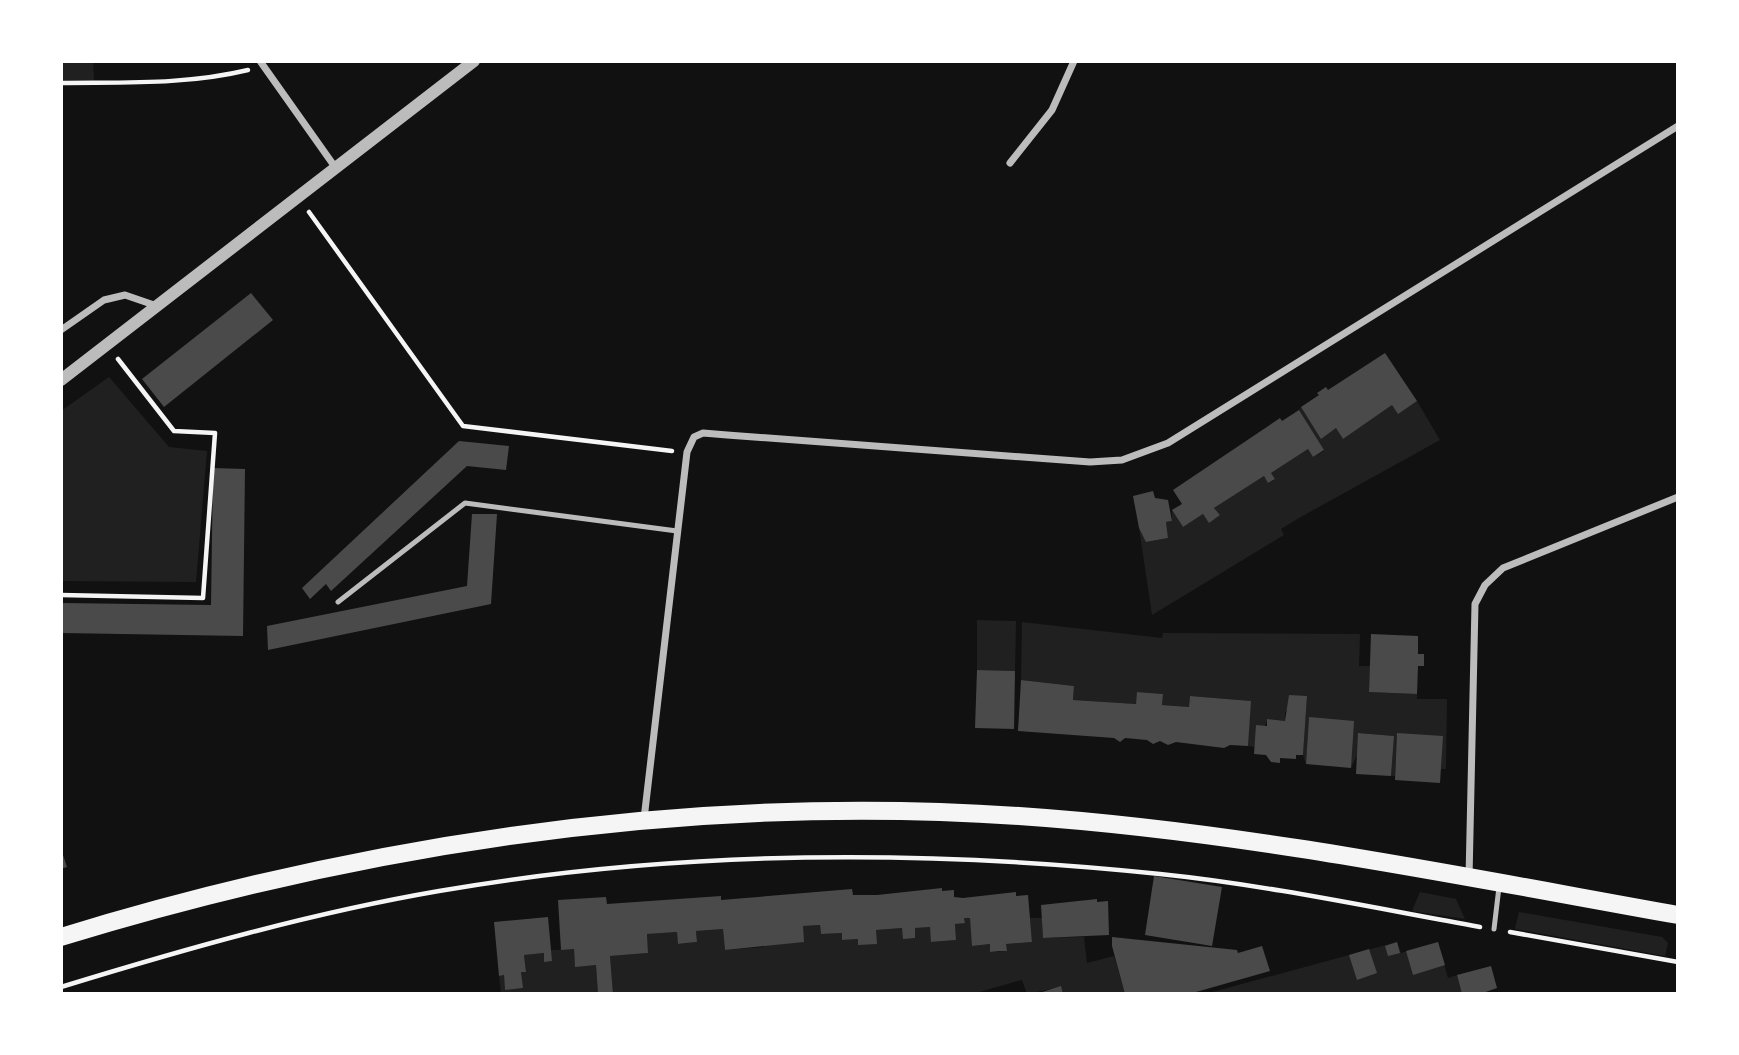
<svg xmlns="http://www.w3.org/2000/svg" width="1739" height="1055" font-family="Figtree,sans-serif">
  <rect width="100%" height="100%" fill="#111"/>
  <g fill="#202020">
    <polygon points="61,61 93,61 94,81 61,82"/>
    <polygon points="109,377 169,447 207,451 196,582 61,581 61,411"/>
    <polygon points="1417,401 1440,440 1299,518 1281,529 1284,535 1152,615 1139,528 1147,542 1168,538 1166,522 1172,521 1172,510 1183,527 1203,514 1209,522 1220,515 1214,508 1264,476 1269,483 1275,479 1271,473 1308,449 1313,457 1324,451 1299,410 1301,407 1321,438 1336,428 1343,439 1392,405 1398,413"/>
    <polygon points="977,620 1016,621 1015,671 977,670"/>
    <polygon points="1022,622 1162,638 1163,633 1360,634 1359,666 1370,666 1369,692 1417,694 1417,699 1447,699 1446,769 1441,769 1397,734 1395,776 1391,776 1394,736 1359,733 1357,755 1351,768 1309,718 1306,764 1303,755 1307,697 1285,712 1285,721 1268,719 1255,747 1248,746 1250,701 1190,696 1189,707 1162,705 1163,694 1138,692 1136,704 1073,700 1074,686 1021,680"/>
    <polygon points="1420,892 1456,899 1465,919 1412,911"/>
    <polygon points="1519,912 1662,937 1668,943 1665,956 1515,929"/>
    <polygon points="964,918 970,918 973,946 990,944 991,952 1006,951 1006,944 1032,942 1030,918 1042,918 1043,938 1084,937 1087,963 1114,956 1125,994 1063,994 1061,987 1027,994 1022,980 972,994 613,994 610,956 648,953 647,934 677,932 678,944 697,942 696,931 723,929 725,950 764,947 764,944 803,926 820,925 821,934 842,933 842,940 858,939 858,945 876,930 902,928 904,938 915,937 915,928 930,927 932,942 956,940 955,924 965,922"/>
    <polygon points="1397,942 1401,953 1438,942 1448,978 1457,975 1462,994 1205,994"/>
    <polygon points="574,949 575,966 596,965 598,994 501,994 499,976 504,975 505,990 522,988 521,972 526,972 524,955 544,953 544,962 551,950"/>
  </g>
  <g fill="#4a4a4a">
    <polygon points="251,293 273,320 164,407 142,379"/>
    <polygon points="1385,353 1417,401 1398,414 1392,405 1343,439 1336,428 1321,439 1301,407 1319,395 1317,393 1326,387 1328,390"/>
    <polygon points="1299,410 1324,450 1313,457 1308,449 1271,473 1275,479 1268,483 1264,476 1214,508 1220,515 1209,523 1203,514 1183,527 1172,510 1182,504 1173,490 1280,418 1282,421"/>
    <polygon points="459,441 509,446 506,470 467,466 331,591 326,584 310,599 302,588"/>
    <polygon points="213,468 245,469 243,636 61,633 61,603 211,605"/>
    <polygon points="1153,491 1155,498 1168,500 1172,521 1166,522 1168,538 1146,542 1139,528 1133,496"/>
    <polygon points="472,514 497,514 491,604 268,650 267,626 467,586"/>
    <polygon points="1371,634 1418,636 1418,654 1424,654 1424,666 1418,666 1417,694 1369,692"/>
    <polygon points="977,670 1015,671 1014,729 975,728"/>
    <polygon points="1021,680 1074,686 1073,700 1136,704 1137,692 1163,694 1162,705 1189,707 1190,696 1251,701 1248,746 1230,745 1224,748 1176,742 1168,745 1160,741 1153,744 1147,740 1125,738 1120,742 1114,738 1018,731"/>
    <polygon points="1289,695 1307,696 1303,755 1296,755 1296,759 1280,758 1280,763 1271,762 1266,755 1254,754 1256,725 1267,726 1267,719 1285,721"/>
    <polygon points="1309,717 1354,721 1351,768 1306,764"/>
    <polygon points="1358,733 1394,736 1391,776 1356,774"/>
    <polygon points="1397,733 1443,736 1440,783 1395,780"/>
    <polygon points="61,849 67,867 61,869"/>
    <polygon points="1154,876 1222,887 1212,946 1145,935"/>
    <polygon points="942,888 942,891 954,890 954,897 963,898 1016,892 1016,896 1028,895 1032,942 1006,944 1007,951 999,951 990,952 990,944 972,946 970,918 964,918 965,923 955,924 956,940 931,942 930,927 915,928 915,938 903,939 902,928 876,930 877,944 858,945 858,939 842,940 842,933 821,934 820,925 803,926 804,942 725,950 723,929 696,931 697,942 686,943 678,944 677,932 647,934 648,953 610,956 613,994 598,994 596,965 575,967 574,949 561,950 558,900 606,897 607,904 721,896 721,900 852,889 853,895 877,895"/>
    <polygon points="1097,899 1097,902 1108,901 1109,935 1043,938 1041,905"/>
    <polygon points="548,917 552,961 544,962 544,953 524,955 526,972 521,972 523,988 505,990 504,975 499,976 494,922"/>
    <polygon points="1112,937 1237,950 1238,953 1262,946 1270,971 1189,994 1125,994 1112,946"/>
    <polygon points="1397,942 1400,953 1388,956 1385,946"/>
    <polygon points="1438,942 1445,965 1413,975 1406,951"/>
    <polygon points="1369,949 1377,973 1357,980 1349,955"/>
    <polygon points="1491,966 1497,988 1480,994 1462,994 1457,975"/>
    <polygon points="1061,986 1063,994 1039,994 1039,993"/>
  </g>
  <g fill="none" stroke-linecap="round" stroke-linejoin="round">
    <g stroke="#f5f5f5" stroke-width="4.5">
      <path d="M61 83C124 82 186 85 248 70"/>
      <polyline points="309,212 463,426 672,451"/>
      <polyline points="61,595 203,598 215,433 174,431 118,359"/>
      <polyline points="1510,932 1678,962"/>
      <path d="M61 987C185 949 311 913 439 891 676 850 921 849 1160 874 1267 885 1374 908 1480 927"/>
    </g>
    <g stroke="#bcbcbc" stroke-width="5">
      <polyline points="338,602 465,503 677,531"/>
      <polyline points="1494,929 1499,887"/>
    </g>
    <g stroke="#bcbcbc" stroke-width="7">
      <polyline points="260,61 335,167"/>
      <polyline points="1010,163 1052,110 1074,61"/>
      <polyline points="61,330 104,300 125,295 157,306"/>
      <polyline points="644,819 687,452 694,437 703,433 727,435 1090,462 1122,460 1168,443 1678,126"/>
      <polyline points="1469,878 1475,604 1485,585 1503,568 1678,497"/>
    </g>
    <polyline stroke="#bcbcbc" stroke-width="12" points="61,380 474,61"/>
    <path stroke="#f5f5f5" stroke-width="18" d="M61 937C372 842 693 794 1019 816 1240 831 1460 876 1678 915"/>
  </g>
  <rect width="1739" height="1055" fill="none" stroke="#ffffff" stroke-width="126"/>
</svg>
